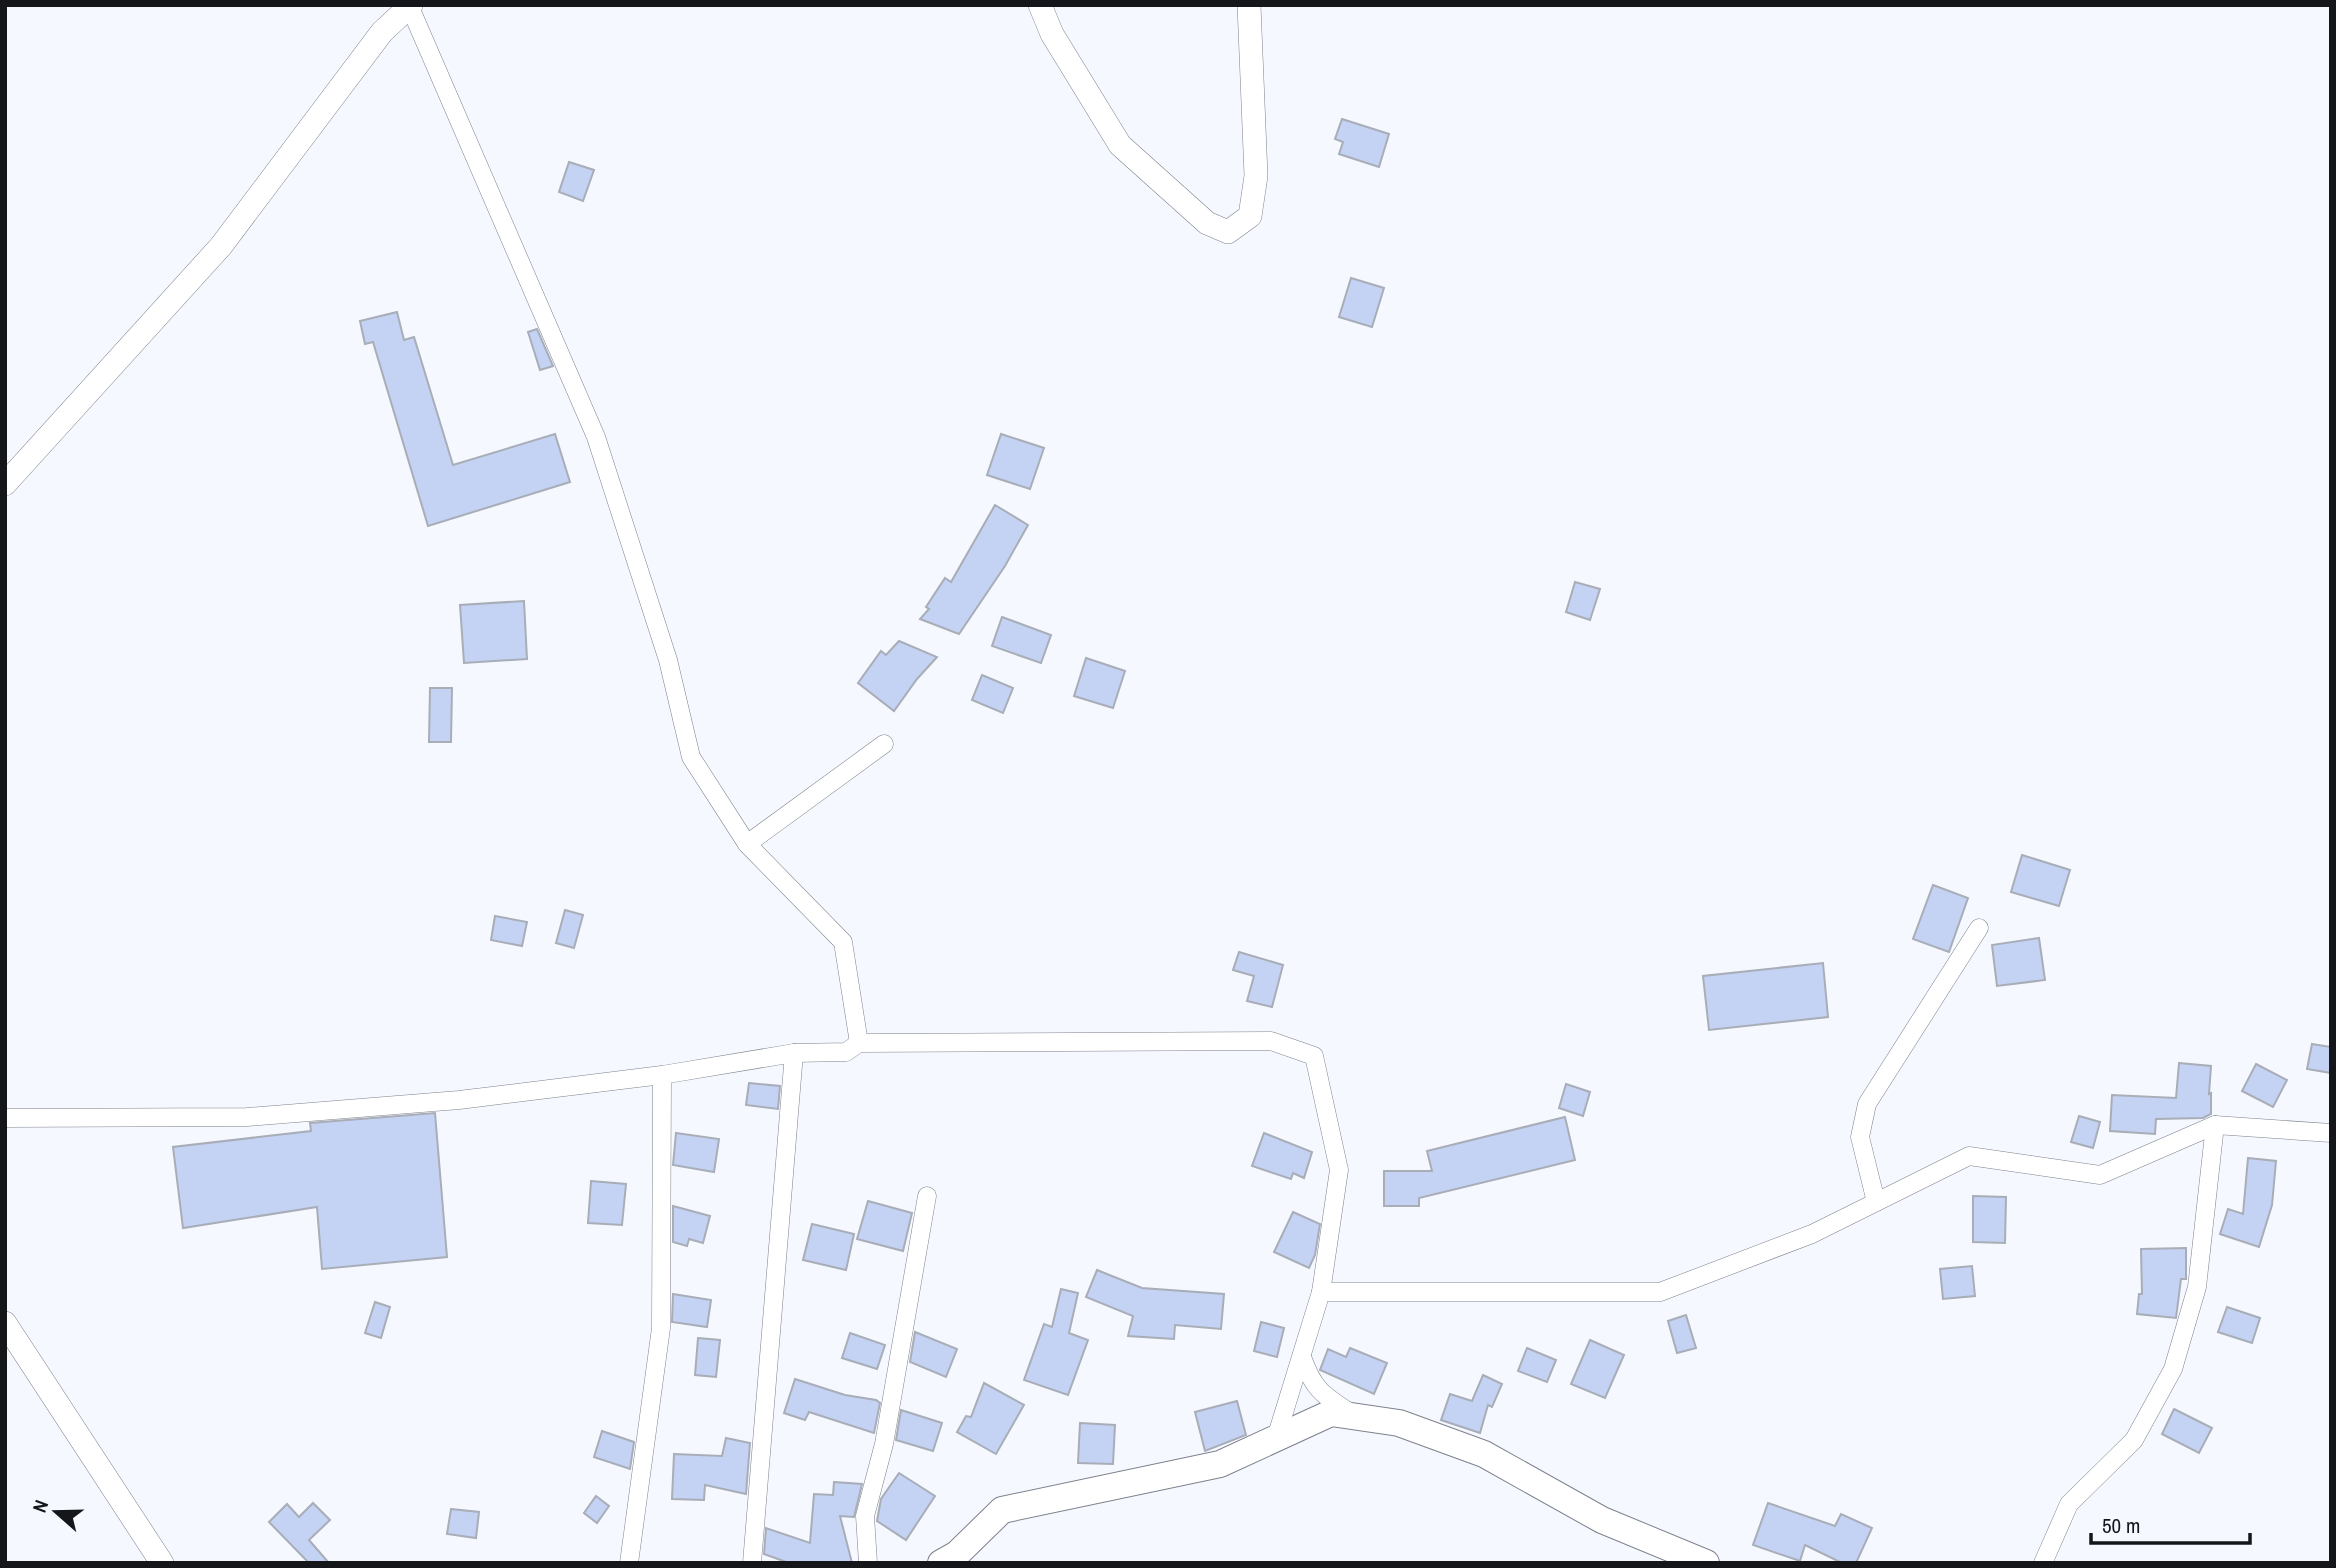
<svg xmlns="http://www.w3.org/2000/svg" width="2336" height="1568" font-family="'Archivo Narrow',sans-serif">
  <rect width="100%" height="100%" fill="#f5f8ff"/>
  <g fill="#c4d3f4" stroke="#a8adb7" stroke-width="2">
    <polygon points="1342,119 1389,134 1379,167 1339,154 1343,142 1335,139"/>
    <polygon points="569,162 594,170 583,201 559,192"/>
    <polygon points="1351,278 1384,288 1372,327 1339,317"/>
    <polygon points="397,312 404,340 414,337 453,465 555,434 570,482 428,526 373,342 365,344 360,321"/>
    <polygon points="537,329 553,366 540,370 528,332"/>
    <polygon points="1001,434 1044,448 1030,489 987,475"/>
    <polygon points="995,505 1028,525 1005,566 959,634 920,619 929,609 926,607 945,578 951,582"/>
    <polygon points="1575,582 1600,589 1590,620 1566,612"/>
    <polygon points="524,601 527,659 464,663 460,605"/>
    <polygon points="1002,617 1051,635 1041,663 992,646"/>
    <polygon points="899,641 937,657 917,679 894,711 858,683 881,651 886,655"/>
    <polygon points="1086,658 1125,671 1113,708 1074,696"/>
    <polygon points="982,675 1013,688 1003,713 972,700"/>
    <polygon points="430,688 452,688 451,742 429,742"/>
    <polygon points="2022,855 2070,870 2059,906 2011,892"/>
    <polygon points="1933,885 1968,898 1949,952 1913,939"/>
    <polygon points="565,910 583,915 574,948 556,943"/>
    <polygon points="495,916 527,922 522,946 491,940"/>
    <polygon points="2039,938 2045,980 1997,986 1992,945"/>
    <polygon points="1239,952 1283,965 1272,1007 1247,1001 1254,976 1233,970"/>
    <polygon points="1823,963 1828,1017 1709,1030 1703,976"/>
    <polygon points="2312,1044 2331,1047 2331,1073 2307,1069"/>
    <polygon points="2179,1063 2211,1066 2209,1094 2211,1093 2211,1114 2203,1118 2156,1119 2155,1134 2110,1131 2112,1095 2176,1098"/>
    <polygon points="2256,1064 2287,1080 2273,1107 2242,1091"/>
    <polygon points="749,1083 780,1086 778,1109 746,1105"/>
    <polygon points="1566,1084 1590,1092 1583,1116 1559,1108"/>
    <polygon points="435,1113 447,1257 322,1269 317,1207 183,1228 173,1147 311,1131 310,1123"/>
    <polygon points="2079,1116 2100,1122 2093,1148 2071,1142"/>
    <polygon points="1565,1117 1575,1160 1419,1198 1419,1206 1384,1206 1384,1171 1432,1171 1427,1151"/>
    <polygon points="676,1133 719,1139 714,1172 673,1165"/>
    <polygon points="1264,1133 1312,1152 1304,1178 1293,1173 1291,1179 1252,1166"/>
    <polygon points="2248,1158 2276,1161 2272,1205 2259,1247 2220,1234 2228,1209 2243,1214"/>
    <polygon points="591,1181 626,1184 622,1225 588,1223"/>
    <polygon points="1973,1196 2006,1197 2005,1243 1973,1242"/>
    <polygon points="868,1201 912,1213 903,1251 857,1239"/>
    <polygon points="673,1206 710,1216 703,1243 689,1239 687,1246 673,1242"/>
    <polygon points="1293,1212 1320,1224 1315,1255 1309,1268 1274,1252"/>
    <polygon points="812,1224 854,1234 846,1270 803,1260"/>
    <polygon points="2186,1248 2186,1279 2181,1279 2176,1318 2137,1314 2139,1294 2142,1294 2141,1249"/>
    <polygon points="1972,1266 1975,1296 1943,1299 1940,1269"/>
    <polygon points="1097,1270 1142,1288 1224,1294 1221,1329 1175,1325 1174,1339 1128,1336 1133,1316 1086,1297"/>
    <polygon points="1061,1289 1078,1293 1069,1333 1088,1340 1068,1395 1024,1380 1044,1324 1052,1327"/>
    <polygon points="673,1294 711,1300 707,1327 672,1322"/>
    <polygon points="375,1302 390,1307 381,1338 365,1333"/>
    <polygon points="2227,1307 2260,1318 2252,1343 2218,1332"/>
    <polygon points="1686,1315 1696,1348 1677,1353 1668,1321"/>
    <polygon points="1261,1322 1284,1328 1277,1357 1254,1351"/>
    <polygon points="915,1332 957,1349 946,1377 910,1362"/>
    <polygon points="850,1333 885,1345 877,1369 842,1358"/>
    <polygon points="698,1338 720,1340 716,1377 695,1375"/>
    <polygon points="1590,1340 1624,1355 1605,1398 1571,1384"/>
    <polygon points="1350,1348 1387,1363 1374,1394 1320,1370 1328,1349 1346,1357"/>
    <polygon points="1527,1348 1556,1360 1547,1382 1518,1371"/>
    <polygon points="1483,1375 1502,1384 1492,1407 1488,1405 1480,1433 1441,1420 1450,1394 1472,1401"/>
    <polygon points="795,1379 845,1395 876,1400 880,1403 874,1433 809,1412 805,1420 784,1413"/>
    <polygon points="984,1383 1024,1405 996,1454 957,1432 966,1416 971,1417"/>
    <polygon points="1237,1401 1246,1435 1205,1451 1195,1412"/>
    <polygon points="2174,1409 2212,1428 2199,1453 2162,1434"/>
    <polygon points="901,1410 942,1423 933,1451 896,1440"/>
    <polygon points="1080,1423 1115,1425 1113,1464 1078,1463"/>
    <polygon points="602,1431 634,1442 630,1469 594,1457"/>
    <polygon points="726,1438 750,1443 746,1494 705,1485 704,1500 672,1499 674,1454 722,1456"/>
    <polygon points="899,1473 935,1496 906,1540 877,1521 881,1499"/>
    <polygon points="834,1482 862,1484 854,1517 840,1516 852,1563 789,1563 764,1554 766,1528 810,1543 814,1494 833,1495"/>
    <polygon points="596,1496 609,1506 597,1523 584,1513"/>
    <polygon points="313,1503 330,1520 309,1540 329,1563 309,1563 269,1522 287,1504 299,1517"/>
    <polygon points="1768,1503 1835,1526 1841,1514 1872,1528 1856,1563 1842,1563 1805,1545 1800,1561 1753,1545"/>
    <polygon points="451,1509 479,1512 476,1538 447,1534"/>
  </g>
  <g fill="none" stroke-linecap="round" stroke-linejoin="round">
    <defs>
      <g id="minor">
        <polyline points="409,5 596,437 668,660 691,757 747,844 843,942 859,1043"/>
        <polyline points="747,844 884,744"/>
        <polyline points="5,1118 247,1117 459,1100 662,1075 794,1053 846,1052 859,1043 1271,1041 1314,1056 1339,1170 1321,1292"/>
        <polyline points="1876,1202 1860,1137 1867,1104 1979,928"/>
        <path d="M1302 1357C1313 1388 1321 1394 1349 1412"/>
        <polyline points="1276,1438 1321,1292 1660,1292 1812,1234 1969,1156 2100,1175 2215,1125 2331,1133"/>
        <polyline points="629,1563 661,1328 662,1075"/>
        <polyline points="752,1563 794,1053"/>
        <polyline points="868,1563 865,1516 884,1444 927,1196"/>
        <polyline points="2043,1563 2069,1504 2134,1440 2173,1369 2197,1287 2215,1125"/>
      </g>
      <g id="tertiary">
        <polyline points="1040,5 1052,34 1120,145 1207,223 1228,232 1250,216 1256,176 1249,5"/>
        <polyline points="5,484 221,246 382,32 411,5"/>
        <polyline points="5,1323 162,1563"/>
      </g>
      <polyline id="secondary" points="941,1563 957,1554 1002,1510 1220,1464 1331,1413 1399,1423 1484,1454 1602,1520 1706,1563"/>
    </defs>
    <use href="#minor" stroke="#7e828c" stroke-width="19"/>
    <use href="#tertiary" stroke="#7e828c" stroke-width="24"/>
    <use href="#secondary" stroke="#7e828c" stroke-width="28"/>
    <use href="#minor" stroke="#fff" stroke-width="18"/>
    <use href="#tertiary" stroke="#fff" stroke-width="23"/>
    <use href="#secondary" stroke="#fff" stroke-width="26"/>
  </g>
  <rect width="2336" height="1568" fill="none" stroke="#141619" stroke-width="14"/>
  <g transform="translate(56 1512) rotate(290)" stroke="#f5f8ff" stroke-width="5" paint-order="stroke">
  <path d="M0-5L12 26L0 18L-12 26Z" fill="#141619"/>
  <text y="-10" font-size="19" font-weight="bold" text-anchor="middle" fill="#141619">N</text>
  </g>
  <path d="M2091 1533v10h159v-10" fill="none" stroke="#141619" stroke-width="3.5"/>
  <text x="2102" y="1533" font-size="21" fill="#141619" stroke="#f5f8ff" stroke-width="5" paint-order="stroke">50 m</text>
</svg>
